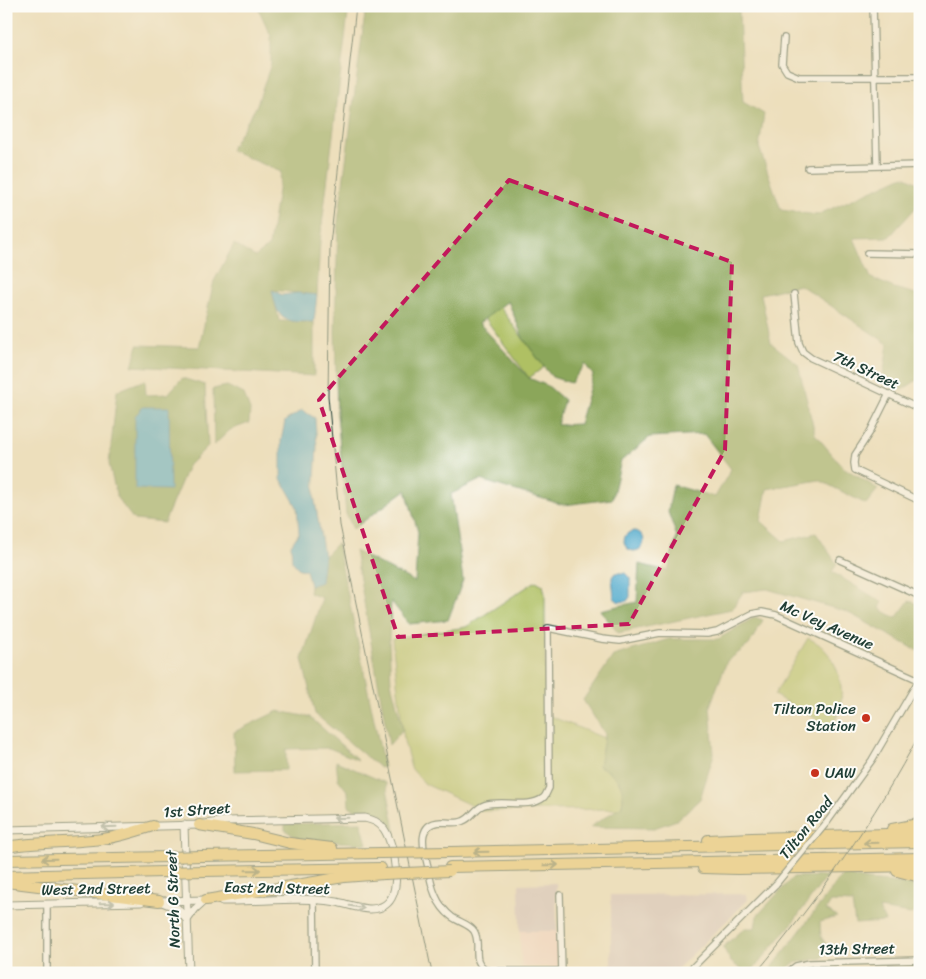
<svg xmlns="http://www.w3.org/2000/svg" width="926" height="979" font-family="Sriracha,sans-serif">
  <rect width="100%" height="100%" fill="#fdfcf7"/>
  <filter id="ink" filterUnits="userSpaceOnUse"><feTurbulence type="fractalNoise" baseFrequency=".02" numOctaves="2"/><feDisplacementMap in="SourceGraphic" scale="10" xChannelSelector="R" yChannelSelector="G"/><feConvolveMatrix kernelMatrix="1 2 1 2 8 2 1 2 1" color-interpolation-filters="sRGB"/></filter>
  <filter id="wash" filterUnits="userSpaceOnUse"><feTurbulence type="fractalNoise" baseFrequency=".0096" numOctaves="4" result="noise"/><feDisplacementMap in="SourceGraphic" scale="20" xChannelSelector="R" yChannelSelector="G"/><feGaussianBlur stdDeviation="1.12" result="paint"/><feColorMatrix in="noise" values="0 0 0 0 0 0 0 0 0 0 0 0 0 0 0 0 0 1.4 0 .05"/><feComposite in="paint" operator="in"/></filter>
  <g filter="url(#wash)">
    <rect width="100%" height="100%" fill="#eddfbc"/>
    <polygon fill="#f6d2c5" points="520,931 557,931 558,967 521,967"/>
    <g fill="#d1bfbf">
      <polygon points="556,883 557,931 520,931 519,884"/>
      <polygon points="747,894 748,900 673,973 611,973 611,895"/>
    </g>
    <g fill="#afc064" stroke="#677e4c">
      <polygon points="500,307 544,367 529,378 485,318"/>
      <path d="M536 581 543 585 545 594V714L604 738 599 766C617 775 625 784 622 806L617 809 483 811 425 784 411 768 404 741 392 639 466 627Z"/>
      <path d="M808 638C814 641 820 644 824 649 843 668 848 706 831 727L774 695Z"/>
    </g>
    <g fill="#8ba65a" stroke="#557247" fill-rule="evenodd">
      <polygon points="255,6 349,6 320,241 317,295 272,290 279,321 314,322 314,376 132,366 138,345 199,347 214,281 234,244 255,257 269,246 281,172 230,150 256,107 271,64 271,36 259,10"/>
      <path d="M366 6H742L739 12 743 102 764 114 759 147 781 210 817 215 904 176 920 184V203L889 237 854 238 871 278 894 288 920 295V378L902 390 883 377 888 344 800 285 761 294 771 343 798 364 815 434 843 467 878 489 866 504 819 480 767 489 761 521 784 541 816 533 837 564 832 572 882 602 880 609 896 618 909 601 920 604V652L847 612 767 589 743 592 732 609 618 633 600 610 637 602 639 564 668 571 677 537 668 512 673 485 715 497 731 469 704 434 650 437 621 461 612 499 564 505 480 480 451 494 463 580 448 620 409 624 391 601 389 640 391 682 403 729 389 745 355 551 415 582 418 532 406 490 353 529 346 514 337 414 335 332 338 222ZM508 301 523 338 544 367 552 377 571 383 585 364 593 375 579 424 557 425 564 400 548 386 529 378 479 323Z"/>
      <polygon points="182,378 205,385 208,446 188,466 164,523 134,520 117,498 109,464 117,391 145,380 146,395 168,394"/>
      <polygon points="227,386 244,394 250,410 249,423 230,430 214,445 213,389"/>
      <polygon points="337,543 384,767 380,768 315,714 302,659 322,598 309,593 310,586 321,582 324,556"/>
      <path d="M755 617 763 620 749 645 727 661 710 706 714 754 700 799 677 820 654 828 590 827 622 806C626 784 617 775 599 766L605 734 583 700 613 656 669 639H718Z"/>
      <polygon points="278,711 310,717 358,760 329,748 286,749 286,770 235,771 234,732"/>
      <polygon points="336,761 386,783 396,835 390,823 380,813 359,812 349,806 348,792 338,779"/>
      <polygon points="361,822 367,844 298,839 285,830 285,824"/>
      <path d="M843 874C852 875 859 879 867 880 885 882 902 882 920 887V909L911 914 879 909 885 922 855 924 852 903 831 902 826 910 837 917 820 922 821 937 830 949 822 958 794 963 781 973H768Z"/>
      <polygon points="827,876 791,925 750,973 739,973 742,970 731,962 723,947 745,928 755,928 757,916 793,877"/>
    </g>
    <g fill="#4da8cb" stroke="#367280">
      <path d="M272 290 282 295 298 293 317 295 314 322C282 321 279 323 272 290Z"/>
      <polygon points="143,407 169,407 170,490 135,489 135,416"/>
      <polygon points="302,410 315,418 317,447 314,495 324,556 321,582 310,586 306,570 299,569 292,561 291,545 299,533 297,507 281,479 281,441 285,421"/>
      <circle cx="634" cy="541" r="10"/>
      <polygon points="615,573 625,573 630,578 630,597 627,601 619,602 614,598 612,577"/>
    </g>
  </g>
  <g filter="url(#ink)">
    <g fill="none" stroke-linecap="round" stroke-linejoin="round">
      <defs>
        <g id="minor">
          <polyline points="873,6 877,165"/>
          <polyline points="784,38 782,64 787,72 799,77 920,77"/>
          <polyline points="808,168 920,165"/>
          <polyline points="867,253 920,254"/>
          <polyline points="794,294 799,343 803,352 811,358 920,409"/>
          <polyline points="889,394 870,432 855,455 854,463 855,470 920,501"/>
          <polyline points="840,560 920,596"/>
          <polyline points="828,821 872,760 920,678"/>
          <polyline points="560,895 562,973"/>
          <polyline points="314,900 315,973"/>
          <polyline points="47,904 47,973"/>
          <path d="M562 971H489C468 961 483 946 474 931 469 924 459 922 452 917 436 905 431 886 428 867 424 851 415 823 441 822 447 822 457 824 463 821 472 818 475 808 484 805 500 799 529 809 543 798 546 796 547 791 549 788L548 628 602 639 620 641 660 633 707 634 717 632 752 614 762 612 776 615 919 680"/>
          <polyline points="687,973 776,884"/>
          <polyline points="787,973 796,966 810,963 920,960"/>
        </g>
        <g id="tertiary">
          <polyline points="184,825 189,973"/>
          <path d="M6 830 199 825 225 821 365 818C373 820 379 822 384 829 395 845 403 893 385 905 372 914 351 905 337 902 299 896 259 902 222 901"/>
          <polyline points="157,901 208,900"/>
          <polyline points="162,902 177,908 187,920 195,909 205,900"/>
          <polyline points="6,905 141,902"/>
        </g>
        <g id="motorway">
          <polyline points="199,825 253,834 290,843 332,848"/>
          <polyline points="892,829 913,825 920,821"/>
          <polyline points="708,840 752,838 920,833"/>
          <path d="M6 847C35 842 63 843 92 840 113 839 133 832 153 826"/>
          <polyline points="451,852 920,842"/>
          <polyline points="202,856 381,853"/>
          <polyline points="6,860 168,857"/>
          <polyline points="450,867 920,858"/>
          <polyline points="703,868 737,869 920,866"/>
          <polyline points="204,871 381,868"/>
          <polyline points="897,871 920,877"/>
          <polyline points="6,876 163,872"/>
          <polyline points="6,882 159,901"/>
          <polyline points="206,900 344,877 384,874"/>
        </g>
      </defs>
      <use href="#minor" stroke="#3e5548" stroke-width="8"/>
      <use href="#tertiary" stroke="#3e5548" stroke-width="9"/>
      <use href="#motorway" stroke="#3e5548" stroke-width="12"/>
      <use href="#minor" stroke="#fff" stroke-width="5.5"/>
      <use href="#tertiary" stroke="#fff" stroke-width="7"/>
      <use href="#motorway" stroke="#ebc669" stroke-width="10"/>
      <g stroke="#1f3d34" stroke-width="1">
        <polyline points="356,6 330,245 328,396 340,525 432,973"/>
        <path d="M756 973C818 899 875 819 920 733"/>
      </g>
      <defs>
        <polyline id="minor-bridge" points="776,884 828,821"/>
        <g id="motorway-bridge">
          <polyline points="381,853 451,852"/>
          <polyline points="168,857 202,856"/>
          <polyline points="163,872 204,871"/>
          <polyline points="384,874 450,871"/>
        </g>
      </defs>
      <use href="#minor-bridge" stroke="#3e5548" stroke-width="8" stroke-linecap="butt"/>
      <use href="#motorway-bridge" stroke="#3e5548" stroke-width="12" stroke-linecap="butt"/>
      <use href="#minor-bridge" stroke="#fff" stroke-width="5.5"/>
      <use href="#motorway-bridge" stroke="#ebc669" stroke-width="10"/>
    </g>
    <defs><path id="oneway-shaft" d="M-6 0H5M1.5-3L5.5 0L1.5 3" fill="none" stroke-width="1.6" stroke-linecap="round" stroke-linejoin="round" transform="scale(1.25)"/></defs>
    <g stroke="#8f9e9a">
      <use href="#oneway-shaft" transform="translate(341 818) rotate(179)"/>
      <use href="#oneway-shaft" transform="translate(109 827) rotate(178)"/>
      <use href="#oneway-shaft" transform="translate(107 903) rotate(-1)"/>
      <use href="#oneway-shaft" transform="translate(357 907) rotate(10)"/>
    </g>
    <g stroke="#7b7b4c">
      <use href="#oneway-shaft" transform="translate(871 843) rotate(179)"/>
      <use href="#oneway-shaft" transform="translate(481 852) rotate(179)"/>
      <use href="#oneway-shaft" transform="translate(49 859) rotate(179)"/>
      <use href="#oneway-shaft" transform="translate(551 865) rotate(-1)"/>
      <use href="#oneway-shaft" transform="translate(253 870) rotate(-1)"/>
    </g>
  </g>
  <path d="M0 0H926V979H0ZM509 180 732 262 725 450 629 624 398 637 319 400Z" fill="#eddfbc" fill-opacity=".55" fill-rule="evenodd"/>
  <path fill="none" stroke="#c2185b" stroke-width="4" stroke-dasharray="10 6" stroke-linejoin="round" d="M509 180 732 262 725 450 629 624 398 637 319 400Z"/>
  <g fill="#c8321e" stroke="#fdfcf7" stroke-width="2">
    <circle cx="866" cy="718" r="5"/>
    <circle cx="815" cy="773" r="5"/>
  </g>
  <g text-anchor="middle" stroke-width="4" stroke-linejoin="round" paint-order="stroke">
    <g font-size="15" fill="#1f3d34" stroke="#fdfcf7">
      <text transform="translate(866 370) rotate(25)" y="5">7th Street</text>
      <text transform="translate(827 625) rotate(24)" y="5">Mc Vey Avenue</text>
      <text transform="translate(197 810) rotate(-4)" y="5">1st Street</text>
      <text transform="translate(806 828) rotate(-51)" y="5">Tilton Road</text>
      <text transform="translate(277 888) rotate(1)" y="5">East 2nd Street</text>
      <text transform="translate(96 889) rotate(-1)" y="5">West 2nd Street</text>
      <text transform="translate(173 899) rotate(-92)" y="5">North G Street</text>
      <text transform="translate(857 949) rotate(-1)" y="5">13th Street</text>
    </g>
    <g font-size="15" fill="#1f3d34" stroke="#fdfcf7" text-anchor="end">
      <text x="856" y="714">Tilton Police<tspan x="856" dy="17">Station</tspan></text>
      <text x="825" y="778" text-anchor="start">UAW</text>
    </g>
  </g>
  <rect width="926" height="979" fill="none" stroke="#fdfcf7" stroke-width="25"/>
</svg>
